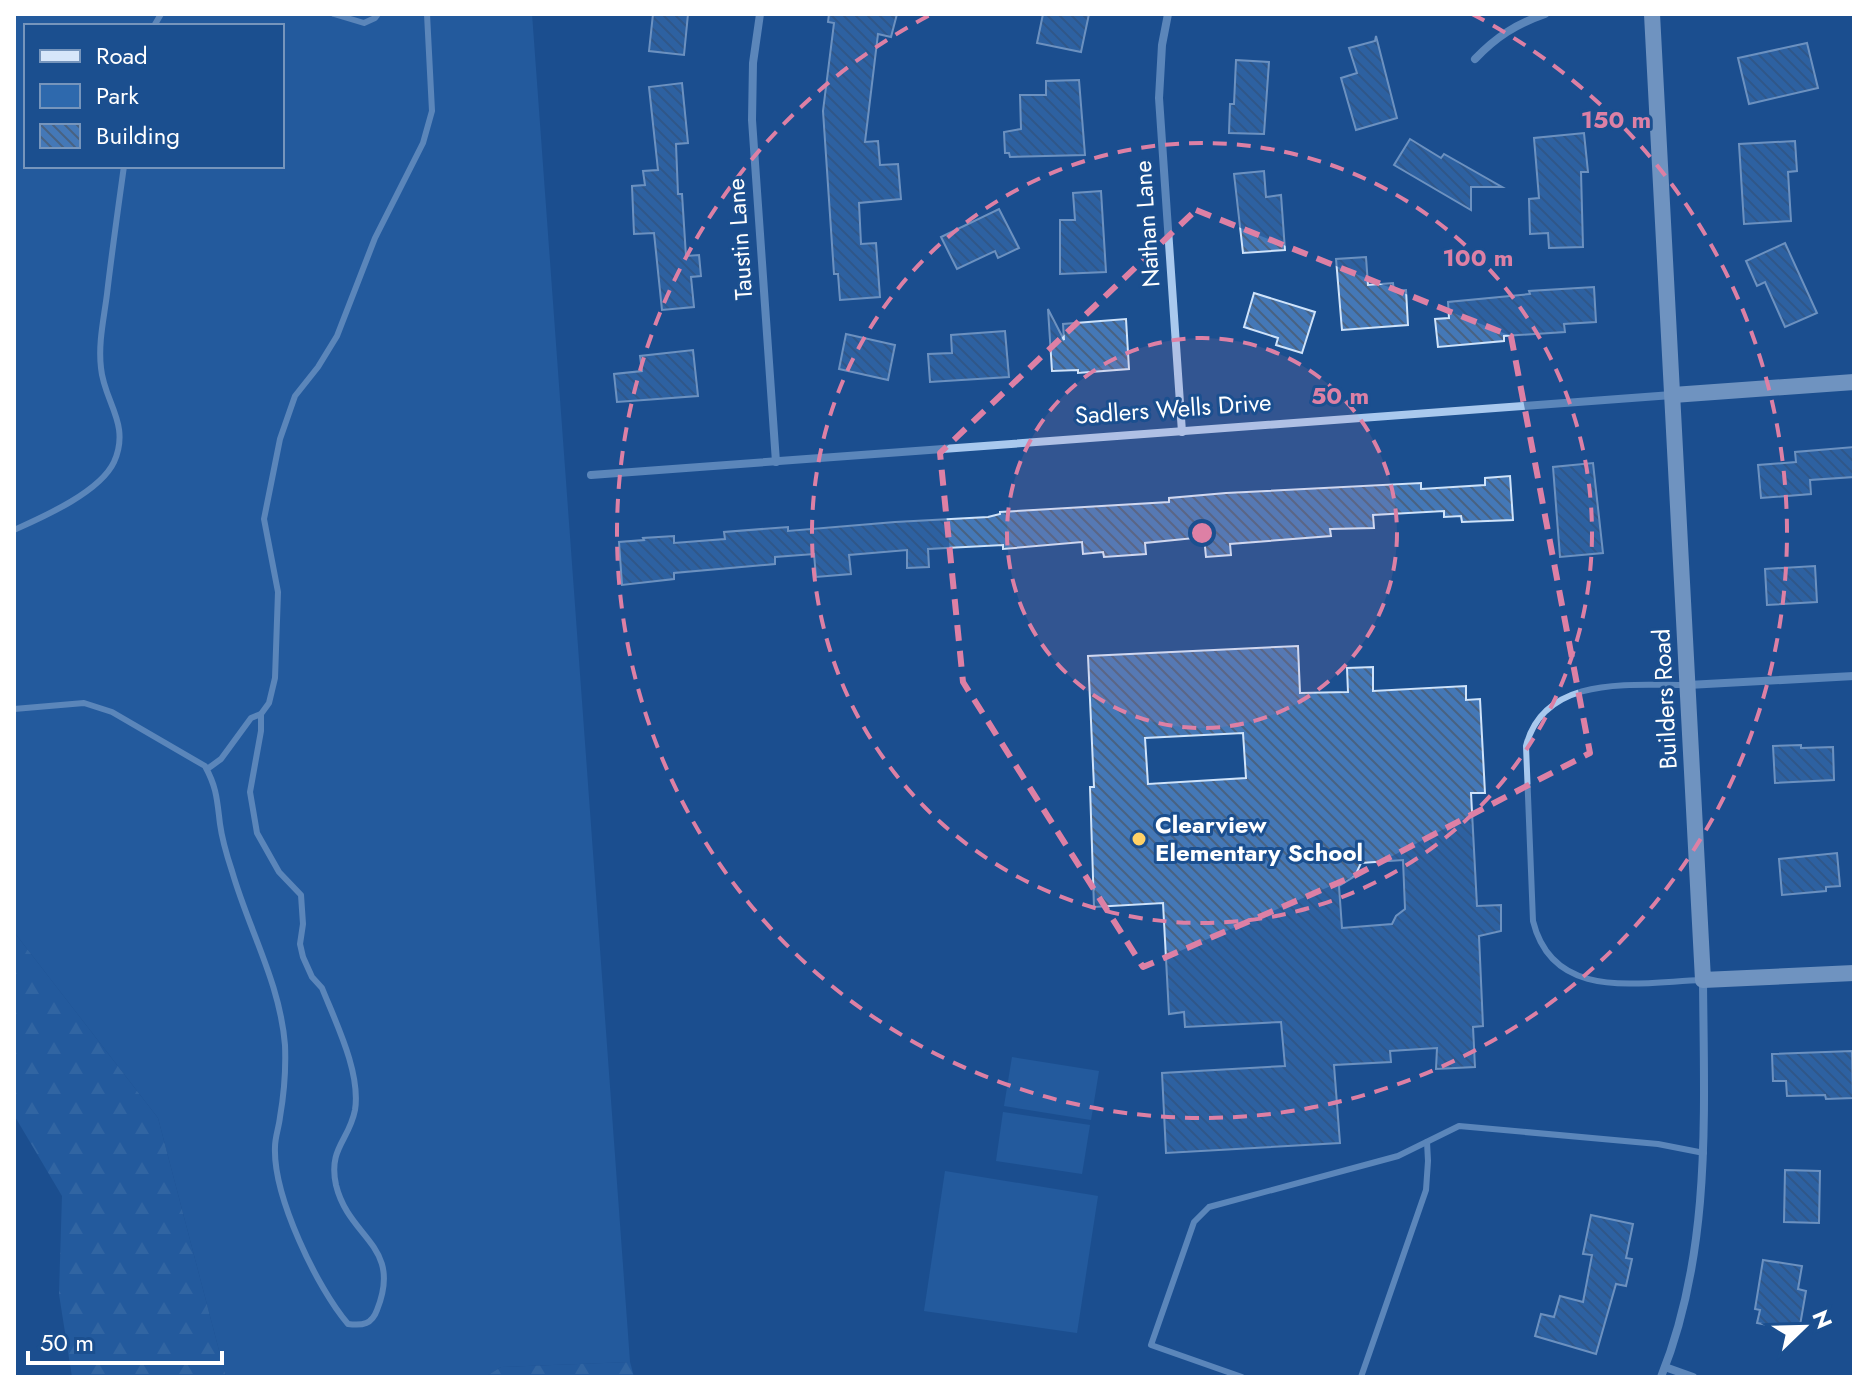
<svg xmlns="http://www.w3.org/2000/svg" width="1868" height="1391" font-family="Jost,sans-serif">
  <defs>
    <pattern id="forest-firs" width="22" height="20" patternUnits="userSpaceOnUse" patternTransform="scale(2)"><rect width="22" height="20" fill="#2e69ad"/><path d="M5 1l3.5 6h-7zM16 11l3.5 6h-7z" fill="#4d80b9"/></pattern>
    <pattern id="building-back-hatch" width="6" height="6" patternUnits="userSpaceOnUse" patternTransform="scale(2)"><rect width="6" height="6" fill="#4478b7"/><path d="M-1 5l2 2M0 0l6 6M5-1l2 2" fill="none" stroke="#486282"/></pattern>
  </defs>
  <rect width="100%" height="100%" fill="#1b4f8f"/>
  <g fill="#2e69ad" fill-rule="evenodd">
    <path d="M14 14H532L630 1362 501 1367 485 1377H226L158 1118 14 932ZM26 26H282V166H26Z"/>
    <polygon points="1012,1057 1099,1071 1091,1120 1004,1106"/>
    <polygon points="1003,1112 1090,1125 1082,1174 996,1161"/>
    <polygon points="945,1171 1098,1196 1077,1333 924,1311"/>
  </g>
  <g fill="url(#forest-firs)">
    <polygon points="14,932 158,1118 226,1377 72,1377 59,1294 62,1196 14,1115"/>
    <polygon points="630,1362 634,1377 485,1377 501,1367"/>
  </g>
  <g fill="url(#building-back-hatch)" stroke="#cfe3fa" stroke-width="2" fill-rule="evenodd">
    <polygon points="653,14 688,14 684,55 649,51"/>
    <polygon points="829,14 897,14 891,37 878,34 865,142 878,141 880,165 898,164 901,199 859,203 861,244 876,243 880,297 840,300 838,274 834,274 823,111 834,23 828,22"/>
    <polygon points="1043,14 1089,14 1081,52 1037,43"/>
    <polygon points="1376,36 1397,118 1356,130 1341,78 1357,73 1349,48 1375,41"/>
    <polygon points="1807,43 1818,88 1749,104 1738,58"/>
    <polygon points="1236,60 1269,62 1264,134 1229,133 1230,104 1234,104"/>
    <polygon points="1079,80 1085,155 1010,157 1009,153 1005,153 1004,132 1021,129 1020,95 1046,95 1046,81"/>
    <polygon points="682,83 688,143 676,144 678,194 682,194 686,256 699,255 701,276 691,277 694,307 662,310 654,233 634,234 632,186 645,185 643,171 658,170 649,87"/>
    <polygon points="1584,133 1588,172 1581,172 1583,247 1549,248 1548,233 1530,234 1529,199 1539,198 1534,138"/>
    <polygon points="1410,139 1441,158 1444,154 1502,187 1471,187 1471,210 1394,165"/>
    <polygon points="1795,141 1797,171 1788,172 1791,221 1744,224 1739,144"/>
    <polygon points="1264,171 1266,197 1281,195 1285,250 1243,253 1234,174"/>
    <polygon points="1101,191 1106,272 1060,274 1060,220 1075,220 1073,193"/>
    <polygon points="999,209 1019,248 998,258 995,251 957,269 941,237"/>
    <polygon points="1785,243 1817,313 1785,327 1765,282 1757,286 1746,261"/>
    <polygon points="1366,257 1368,285 1393,283 1394,291 1406,290 1408,325 1342,330 1336,259"/>
    <polygon points="1594,287 1596,322 1564,324 1565,332 1504,336 1504,341 1438,347 1435,319 1449,318 1448,302 1530,294 1529,291"/>
    <polygon points="1254,293 1315,312 1302,353 1276,345 1278,338 1244,327"/>
    <polygon points="1048,309 1064,340 1063,324 1126,319 1129,369 1078,373 1078,370 1052,371"/>
    <polygon points="1005,331 1009,377 930,382 928,354 952,353 951,335"/>
    <polygon points="846,334 895,345 888,380 839,369"/>
    <polygon points="693,350 698,396 617,402 614,374 642,371 640,356"/>
    <polygon points="1854,447 1854,477 1810,480 1811,494 1761,498 1758,465 1796,462 1795,452"/>
    <polygon points="1593,463 1603,553 1560,557 1553,467"/>
    <polygon points="1510,476 1513,520 1462,522 1461,516 1444,517 1444,511 1373,515 1374,528 1330,529 1331,536 1230,544 1231,555 1206,557 1204,537 1145,543 1146,554 1104,557 1103,552 1083,554 1082,542 1003,549 1003,545 928,549 929,567 907,568 907,550 849,555 851,574 816,577 814,554 775,557 775,564 674,573 674,579 622,585 619,542 644,540 643,538 674,536 674,543 725,539 724,532 788,527 788,531 895,522 988,517 1000,514 1000,512 1169,502 1169,498 1226,493 1421,483 1421,489 1485,485 1485,478"/>
    <polygon points="1815,566 1817,602 1767,605 1765,569"/>
    <path d="M1298 646 1300 693 1348 692 1347 668 1373 667V691L1466 686V700L1480 699 1485 793H1471L1477 906 1501 905V931L1479 936 1483 1026 1473 1027 1475 1067 1436 1069 1437 1048 1390 1051 1391 1062 1334 1065 1340 1143 1166 1153 1162 1073 1285 1066 1281 1022 1185 1027 1184 1012 1169 1014 1163 903 1094 907 1090 787H1094L1088 656ZM1243 733 1246 778 1148 784 1145 738ZM1403 860 1405 909 1396 916 1392 924 1342 928 1339 886 1355 876 1361 863Z"/>
    <polygon points="1801,745 1801,748 1833,747 1834,780 1775,783 1773,746"/>
    <polygon points="1837,853 1840,886 1826,887 1826,891 1782,895 1779,859"/>
    <polygon points="1852,1051 1853,1098 1826,1099 1825,1095 1787,1096 1786,1081 1773,1081 1772,1054"/>
    <polygon points="1785,1170 1820,1171 1819,1223 1784,1222"/>
    <polygon points="1591,1215 1633,1224 1626,1258 1632,1259 1626,1286 1616,1284 1596,1354 1535,1336 1541,1314 1554,1317 1560,1296 1583,1302 1592,1255 1583,1254"/>
    <polygon points="1763,1260 1802,1266 1798,1289 1806,1291 1799,1331 1757,1323 1760,1310 1755,1309"/>
  </g>
  <g fill="none" stroke-linecap="round" stroke-linejoin="round">
    <g stroke="#a9c9ee" stroke-width="6">
      <polyline points="334,14 364,23 375,18 378,14"/>
      <polyline points="154,26 161,14"/>
      <path d="M14 530C43 517 100 492 114 462 131 424 104 402 101 368 98 343 104 318 107 294 112 251 118 209 124 166"/>
      <path d="M1685 685C1628 685 1544 676 1526 746L1533 921C1553 1002 1639 982 1702 980"/>
      <path d="M14 709 84 703 112 712 205 766C217 788 217 800 220 824 222 839 227 856 232 871 249 930 280 983 285 1045 286 1069 284 1094 280 1117 279 1127 275 1137 275 1147 273 1196 317 1288 348 1324 363 1326 372 1324 377 1310 403 1245 349 1239 336 1185 328 1148 349 1141 355 1110 361 1073 336 1023 322 988L312 977 303 957 300 944 303 924 301 895 279 872 257 833 250 792 261 731V714"/>
      <polyline points="210,767 221,759 251,718 261,714 269,703 275,678 278,592 264,519 280,439 295,396 318,367 337,336 375,238 423,143 432,111 427,14"/>
      <polyline points="1242,1377 1151,1345 1194,1222 1209,1207 1398,1156 1459,1126 1658,1144 1704,1153"/>
      <polyline points="1361,1377 1426,1190 1428,1161 1427,1142"/>
    </g>
    <g stroke="#a9c9ee" stroke-width="8">
      <polyline points="760,14 753,63 752,120 776,462"/>
      <polyline points="1168,14 1162,45 1159,98 1182,432"/>
      <path d="M1475 59C1496 37 1516 24 1545 14"/>
      <polyline points="591,475 1672,395"/>
      <polyline points="1688,685 1854,676"/>
      <polyline points="1665,1367 1693,1377"/>
      <path d="M1661 1377C1712 1251 1704 1113 1703 980"/>
    </g>
    <g stroke="#d6e6fa" stroke-width="16">
      <polyline points="1652,14 1703,980 1854,973"/>
      <polyline points="1673,395 1854,382"/>
    </g>
  </g>
  <path d="M0 0H1868V1391H0ZM1196 210 1511 336 1590 753 1354 876 1143 967 963 682 940 453Z" fill="#1b4f8f" fill-opacity=".55" fill-rule="evenodd"/>
  <path fill="none" stroke="#dd80a5" stroke-width="6" stroke-dasharray="16 10" stroke-linejoin="round" d="M1196 210 1511 336 1590 753 1354 876 1143 967 963 682 940 453Z"/>
  <circle cx="1202" cy="533" r="195" fill="#dd80a5" fill-opacity=".12"/>
  <g fill="none" stroke="#dd80a5" stroke-width="4" stroke-dasharray="14 10">
    <circle cx="1202" cy="533" r="195"/>
    <circle cx="1202" cy="533" r="390"/>
    <path d="M1472 14A585 585 0 1 1 932 14"/>
  </g>
  <circle fill="#ffd166" stroke="#1b4f8f" stroke-width="3" cx="1139" cy="839" r="8"/>
  <g text-anchor="middle" stroke-width="6" stroke-linejoin="round" paint-order="stroke">
    <g font-size="24" fill="#fff" stroke="#1b4f8f">
      <text transform="translate(1147 224) rotate(-94)" y="8">Nathan Lane</text>
      <text transform="translate(740 239) rotate(-94)" y="8">Taustin Lane</text>
      <text transform="translate(1173 409) rotate(-4)" y="8">Sadlers Wells Drive</text>
      <text transform="translate(1665 699) rotate(-93)" y="8">Builders Road</text>
    </g>
    <g font-size="24" font-weight="bold" fill="#fff" stroke="#1b4f8f" text-anchor="start">
      <text x="1155" y="833">Clearview<tspan x="1155" dy="28">Elementary School</tspan></text>
    </g>
  </g>
  <circle cx="1202" cy="533" r="12" fill="#dd80a5" stroke="#1b4f8f" stroke-width="4"/>
  <g font-size="24" text-anchor="middle" font-weight="bold" fill="#dd80a5" stroke="#1b4f8f" stroke-width="6" stroke-linejoin="round" paint-order="stroke">
    <text x="1616" y="128">150 m</text>
    <text x="1478" y="266">100 m</text>
    <text x="1340" y="404">50 m</text>
  </g>
  <rect width="1868" height="1391" fill="none" stroke="#ffffff" stroke-width="32"/>
  <rect x="24" y="24" width="260" height="144" fill="#1b4f8f" stroke="#7695bc" stroke-width="2"/>
  <rect x="40" y="50" width="40" height="12" fill="#d6e6fa" stroke="#7695bc" stroke-width="2"/>
  <text x="96" y="64" font-size="24" fill="#ffffff">Road</text>
  <rect x="40" y="84" width="40" height="24" fill="#2e69ad" stroke="#7695bc" stroke-width="2"/>
  <text x="96" y="104" font-size="24" fill="#ffffff">Park</text>
  <rect x="40" y="124" width="40" height="24" fill="url(#building-back-hatch)" stroke="#7695bc" stroke-width="2"/>
  <text x="96" y="144" font-size="24" fill="#ffffff">Building</text>
  <g transform="translate(1804 1327) rotate(67)" stroke="#1b4f8f" stroke-width="6" paint-order="stroke">
  <path d="M0-6L14 30L0 20L-14 30Z" fill="#ffffff"/>
  <text y="-12" font-size="22" font-weight="bold" text-anchor="middle" fill="#ffffff">N</text>
  </g>
  <path d="M28 1351v12h194v-12" fill="none" stroke="#ffffff" stroke-width="4"/>
  <text x="40" y="1351" font-size="24" fill="#ffffff" stroke="#1b4f8f" stroke-width="6" paint-order="stroke">50 m</text>
</svg>
